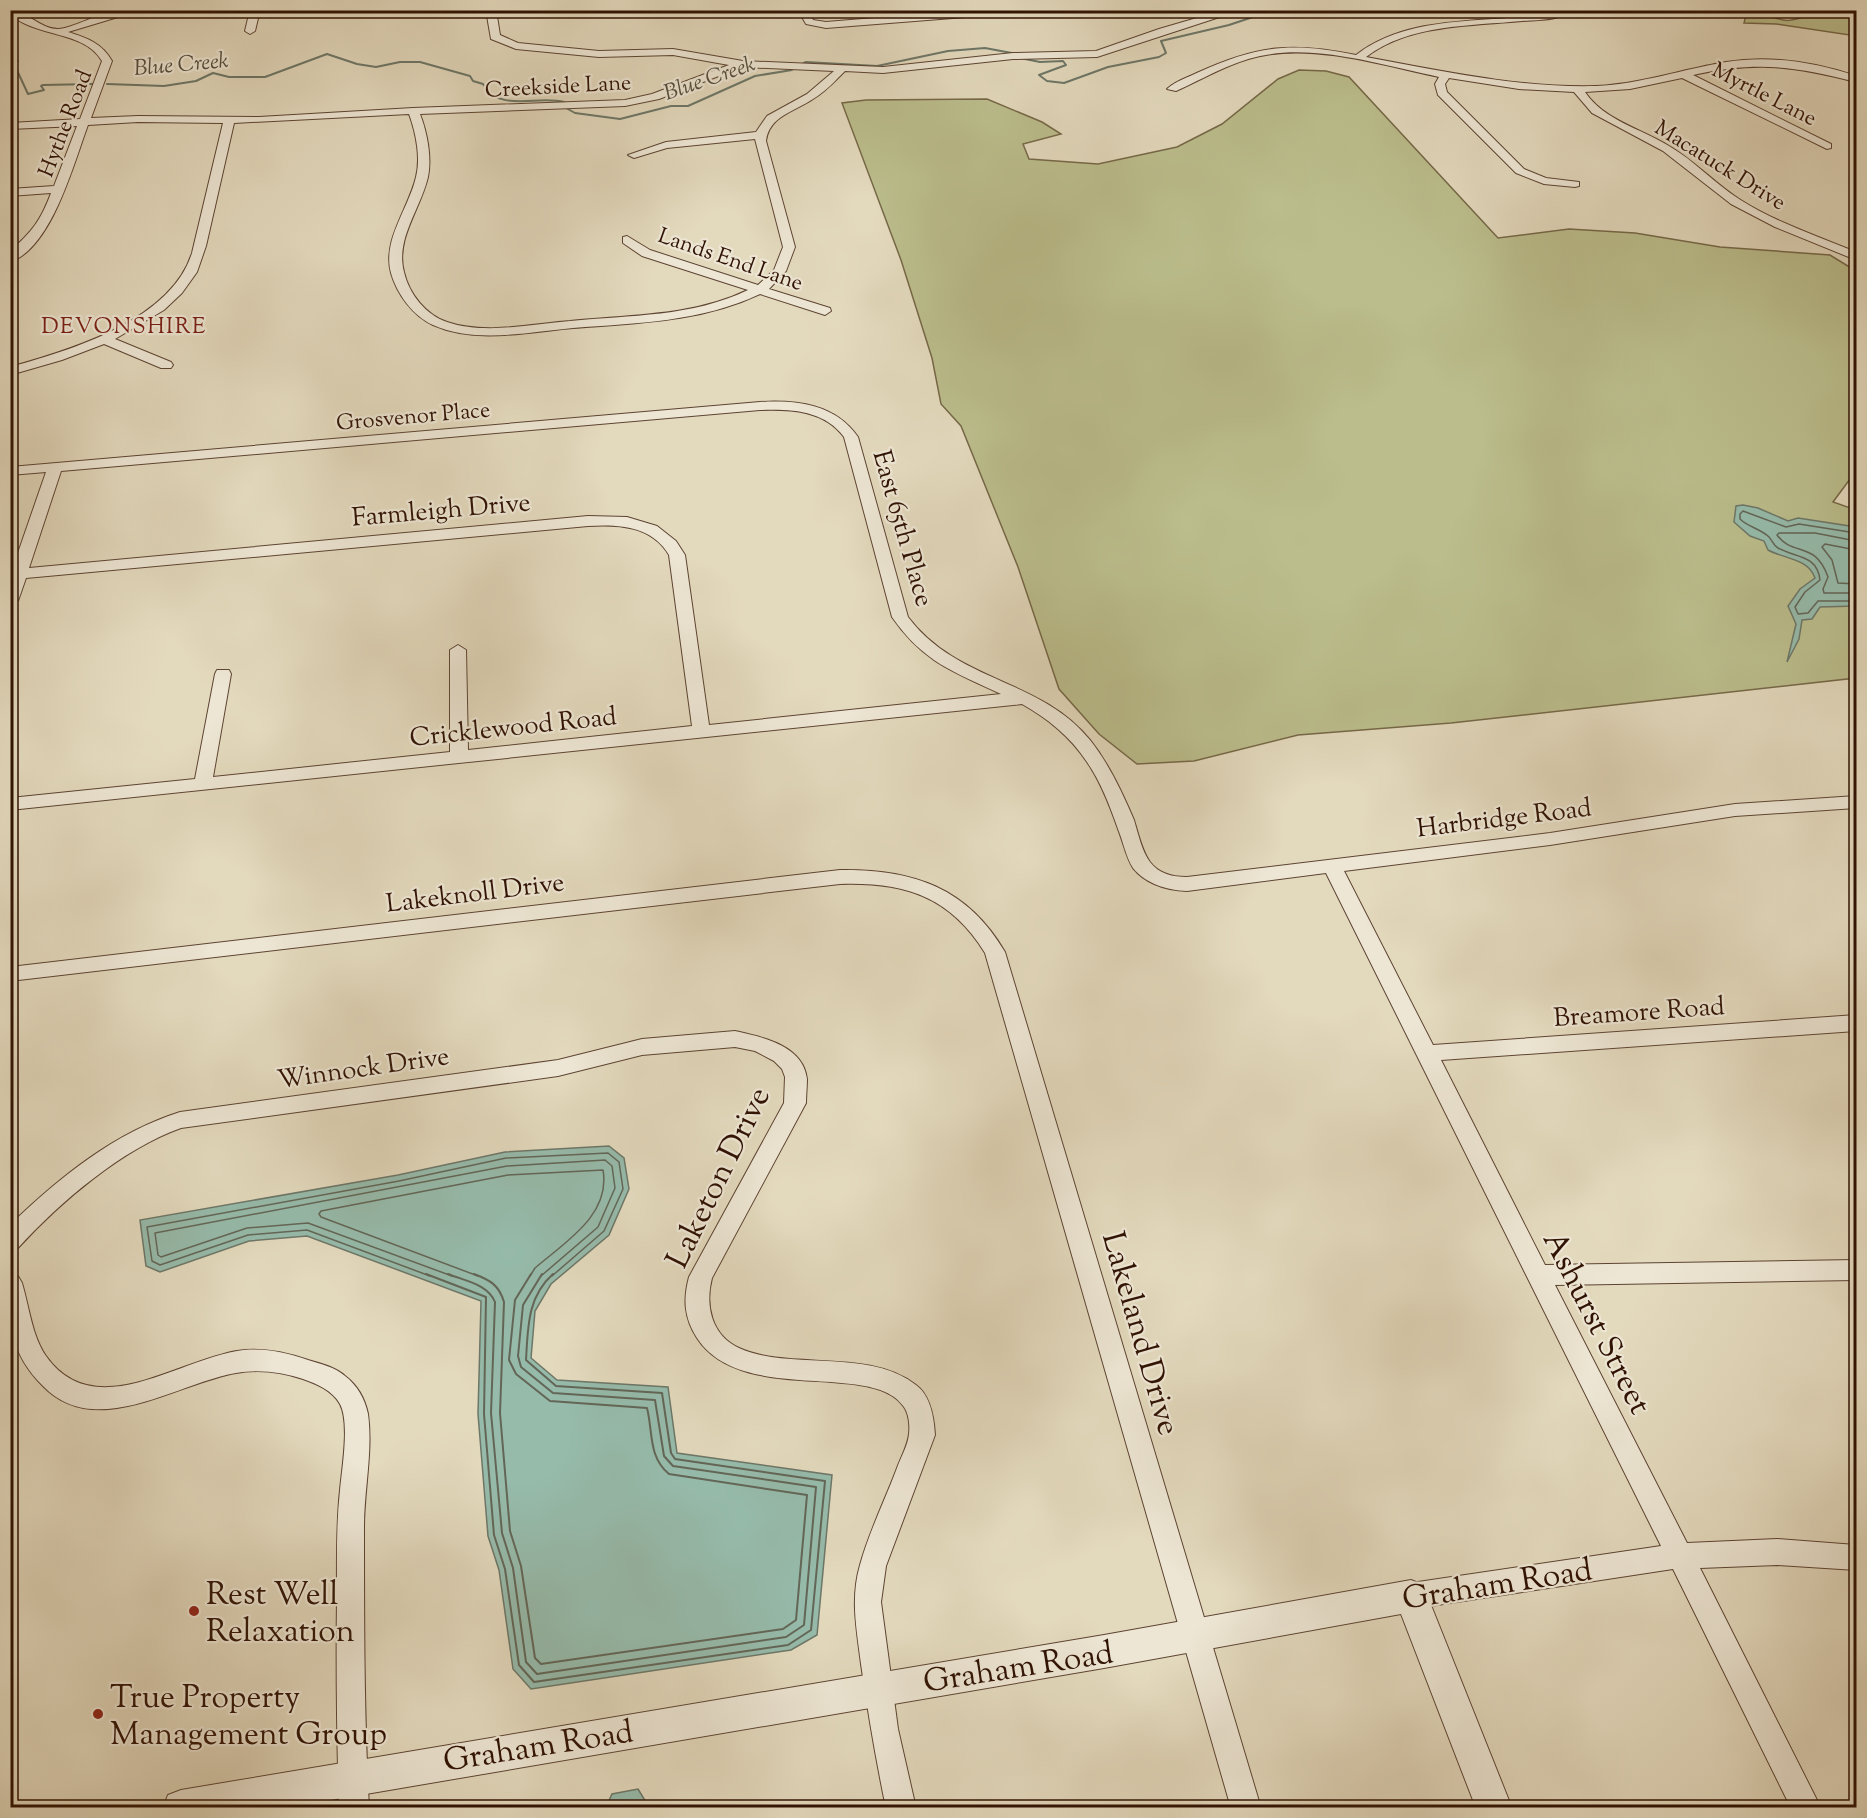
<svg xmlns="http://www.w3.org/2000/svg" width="1867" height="1818" font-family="'Sorts Mill Goudy',serif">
  <rect width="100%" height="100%" fill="#e3d9bd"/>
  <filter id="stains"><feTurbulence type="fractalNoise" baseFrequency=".00333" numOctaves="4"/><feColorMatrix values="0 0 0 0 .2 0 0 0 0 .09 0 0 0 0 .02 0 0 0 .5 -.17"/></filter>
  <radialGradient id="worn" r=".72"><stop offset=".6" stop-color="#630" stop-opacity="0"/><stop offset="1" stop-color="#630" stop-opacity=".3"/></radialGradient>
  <g fill="#bbbd8c" stroke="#766848" stroke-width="1.5">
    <path d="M1747 11H1775L1763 12C1794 30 1799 14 1827 10 1836 9 1847 10 1856 11V36L1776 24 1744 23Z"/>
    <polygon points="1299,70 1326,71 1349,77 1498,238 1569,229 1635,233 1720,247 1830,255 1856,271 1856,471 1833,502 1856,510 1856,678 1451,723 1298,735 1194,761 1137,764 1099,734 1059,689 1018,567 961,426 941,404 932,358 901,260 842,103 866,100 987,99 1042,122 1061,134 1023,144 1029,159 1098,164 1177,147 1222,124 1278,79"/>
  </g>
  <g fill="#96bbab" stroke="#6d7768" stroke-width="1.5">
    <path d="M1743 505 1758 508 1788 521 1798 518 1856 527V606L1820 607 1812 619 1802 620 1799 639 1787 662 1796 624 1788 606 1800 589 1815 578C1808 558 1784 559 1768 550L1764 541 1750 536 1734 522 1736 506Z"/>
    <polygon points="609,1146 624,1158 629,1189 609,1235 551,1284 535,1311 531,1358 557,1380 668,1387 677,1453 832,1475 817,1635 791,1650 531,1689 513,1669 499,1570 488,1536 478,1414 481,1301 307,1236 249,1241 160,1272 146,1266 140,1220 398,1175 505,1152"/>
    <polygon points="638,1789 649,1807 606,1807 612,1794"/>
  </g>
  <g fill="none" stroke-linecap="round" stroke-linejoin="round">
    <g stroke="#636657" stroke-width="1.5">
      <path d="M1856 533 1799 524 1786 527 1743 511 1740 514V519C1748 527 1761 529 1769 537 1772 540 1773 545 1778 548 1795 558 1817 554 1820 580L1805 592 1795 607 1798 614 1808 613 1818 601H1856"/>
      <path d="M1856 541 1815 533H1779L1777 535C1793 557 1815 540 1828 577L1823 589 1824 593H1856"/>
      <polyline points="1856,550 1825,544 1822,547 1832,560 1838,583 1856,584"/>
      <polyline points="430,1276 307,1230 248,1235 160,1265 152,1261 147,1227 399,1181 506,1158 608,1153 619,1162 623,1189 604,1231 552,1276"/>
      <polyline points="452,1276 308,1223 247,1228 161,1257 158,1255 155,1233 507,1166 605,1160 612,1166 615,1188 598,1227 541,1276"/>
      <path d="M478 1276 321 1217 319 1214 321 1211 508 1175 603 1170C611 1215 565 1242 535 1268L530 1276"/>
    </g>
    <g stroke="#636657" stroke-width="2">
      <path d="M426 1274 486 1297 484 1414 494 1535 505 1569 519 1665 534 1682 788 1645 811 1630 825 1481 675 1459 671 1453 662 1393 556 1386 526 1360C528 1328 527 1297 553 1274"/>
      <path d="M448 1274C465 1281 488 1284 495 1302L491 1413 502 1533 513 1568 526 1662 537 1674 786 1637 804 1625 816 1487 673 1466 664 1456 655 1400 553 1393 521 1367 518 1356 523 1305 542 1274"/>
      <path d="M474 1274C490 1280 499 1285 504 1302L500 1413 510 1531 521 1566 535 1658 541 1664 783 1629 796 1620 807 1495 669 1474C648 1457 653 1431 647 1408L550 1401 516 1374 509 1360 515 1300 531 1274"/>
    </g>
    <g stroke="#6d7768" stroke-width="2">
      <polyline points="1679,10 1704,14 1720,10"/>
      <polyline points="10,56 18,61 15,66 28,94 44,90 41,86 43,85 93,84"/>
      <polyline points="1020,58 1040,62 1063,61 1066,65 1039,75 1047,81 1064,83 1108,67 1159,57 1166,53 1161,41 1229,25 1274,10"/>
      <polyline points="802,64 806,62 877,66 948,51 985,48 1017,54"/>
      <path d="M107 84 164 86 196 81 213 73 229 77H265L327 54 357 64 376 67 400 62H420L470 76 473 81 483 84C499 113 537 95 564 102"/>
      <polyline points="566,108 575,113 620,119 671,106 688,106 755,76 792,70"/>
    </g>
    <defs>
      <g id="minor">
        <path d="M10 10C26 10 41 30 59 29 78 27 99 11 118 13V17L68 32C87 38 102 43 112 61L91 118 138 116 259 117 413 108 625 100 652 94 729 65 673 55 599 57 516 49 491 39 486 10H496L500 35 518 43 599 51 673 49 743 61 883 67 1013 53 1096 51 1159 29 1224 10H1241L1097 57 1013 59 883 73 845 71C835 81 825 92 813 99 794 112 769 116 766 141L795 247 786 271 769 289 830 308 831 311 825 315 760 294C701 322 637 323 573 328 528 332 476 344 433 325 413 316 397 294 391 273 382 240 409 208 416 177 421 158 416 133 409 114L234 123 206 246 197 272 182 293 164 310 115 339 171 362 173 365 171 368H161L104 344 62 360 10 375V367C72 350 171 320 192 253L223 123 138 122 88 125C74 162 52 248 10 262V251C32 232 41 220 51 193L10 196V189L54 186 77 126 10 129V123L80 119 102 61C84 30 36 38 10 14ZM742 67 834 71 807 94 767 116 756 132 666 142 628 155 634 158 667 148 755 139 783 247 774 270 758 285 650 250 627 236 623 237V243L642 256 748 290C692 317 630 315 570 321 531 324 485 335 447 322 426 315 409 294 404 272 395 239 421 208 428 177 432 157 427 132 420 114L625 106 659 99Z"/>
        <polygon points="250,10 260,10 255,31 250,34 245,31"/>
        <polygon points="798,10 808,10 813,20 826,22 973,10 1020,10 1016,13 826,28 806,24"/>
        <path d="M1560 10H1575C1561 20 1539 20 1522 21 1471 26 1409 24 1366 57 1442 71 1519 88 1596 86 1641 84 1683 69 1726 62 1770 55 1814 62 1856 76V82C1794 66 1757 61 1693 75L1831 144V148L1827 149 1682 78 1630 89 1585 92C1605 121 1640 128 1669 146 1695 161 1714 183 1739 199 1775 222 1817 236 1856 252V260L1775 227 1731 204 1663 151 1592 113 1574 92 1519 89 1449 78 1445 84 1447 92 1524 169 1546 178 1579 182V186L1575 187 1544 184 1516 173 1438 95 1435 84 1439 77C1386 66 1319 45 1266 55 1234 60 1205 78 1176 91L1167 89C1175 81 1189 77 1199 72 1258 45 1293 42 1356 55 1415 10 1493 27 1560 10Z"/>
        <path d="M760 402C798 400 835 404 858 437L908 617C958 683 1040 678 1090 740 1109 764 1122 792 1134 820 1138 833 1142 852 1150 862 1159 874 1173 877 1187 877L1550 833 1735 804 1856 796V808L1735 816 1550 845 1344 871 1433 1045 1856 1015V1031L1441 1060 1545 1265 1856 1260V1280L1555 1285 1687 1543 1777 1539 1856 1545V1570L1777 1565 1700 1568 1821 1808H1791L1673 1569 1411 1609 1401 1605 1397 1596 1401 1587 1411 1583 1661 1546 1326 873 1187 891C1167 890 1146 884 1133 868 1126 857 1123 841 1118 829 1110 806 1101 782 1087 762 1070 736 1048 719 1022 704L10 810V798L195 779 215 674 217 670H229L231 674 213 777 450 752V650L458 645 466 650 468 750 692 726 669 555C652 526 619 524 588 526L26 578 18 601 10 606V576L46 472 10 475V467ZM760 410C791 409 824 410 844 437L892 617C923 662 954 672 1001 694L709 725 685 555 676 541 657 526 627 517 588 516 29 568 61 471Z"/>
        <path d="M840 870C912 869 967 887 1005 952L1261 1808H1231L985 953C950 896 904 882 840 884L10 981V967Z"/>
        <path d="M735 1031C762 1037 803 1045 807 1079 807 1086 806 1095 806 1103L712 1278C705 1305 711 1335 739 1348 789 1371 870 1348 916 1385 931 1396 934 1418 935 1435L886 1566 881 1602 898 1729 916 1808H886C876 1760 868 1713 861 1664 857 1631 850 1599 860 1565 869 1532 885 1500 897 1468 901 1457 908 1445 909 1434 910 1426 909 1414 904 1407 874 1360 741 1406 697 1338 684 1318 683 1299 689 1277L784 1103 785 1077 782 1069 774 1061 755 1051 735 1047 642 1055 558 1076 181 1128C122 1149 60 1202 18 1248L10 1250V1225C60 1177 114 1133 180 1112L558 1060 642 1039Z"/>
        <path d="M10 1273 18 1276 22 1283C29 1306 32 1336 46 1356 94 1424 176 1361 237 1351 262 1347 285 1352 308 1360 321 1364 335 1367 345 1376 357 1385 365 1399 368 1414 373 1451 364 1490 364 1527 364 1621 364 1714 369 1808H339C337 1738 336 1668 337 1599 337 1562 336 1526 340 1490 342 1468 350 1423 340 1404 332 1390 317 1384 303 1379 282 1372 258 1369 236 1373 177 1383 96 1441 43 1386 7 1350 10 1321 10 1273Z"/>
      </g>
      <polygon id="tertiary" points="1411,1580 1423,1585 1512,1808 1476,1808 1401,1614 1104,1668 284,1808 163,1808 168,1795 181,1790 1104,1635"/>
    </defs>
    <use href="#minor" stroke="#5d4432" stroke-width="2"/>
    <use href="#tertiary" stroke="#5d4432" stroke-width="2"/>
    <use href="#minor" fill="#ede6d4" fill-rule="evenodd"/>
    <use href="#tertiary" fill="#ede6d4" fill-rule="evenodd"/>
  </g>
  <g fill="#8f2418" stroke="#ede6d4" stroke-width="2">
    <circle cx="194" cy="1611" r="6"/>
    <circle cx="98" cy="1714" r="6"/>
  </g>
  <g text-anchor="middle" stroke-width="4.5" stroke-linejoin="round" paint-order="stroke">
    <g font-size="22" font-style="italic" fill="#544d3e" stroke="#ede6d4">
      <text transform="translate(181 63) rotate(-5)" y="8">Blue Creek</text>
      <text transform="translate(709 77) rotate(-19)" y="8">Blue Creek</text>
    </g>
    <g font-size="22" fill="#301203" stroke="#ede6d4">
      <text transform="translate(558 85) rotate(-3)" y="8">Creekside Lane</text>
      <text transform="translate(1765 93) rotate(27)" y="8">Myrtle Lane</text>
      <text transform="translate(64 123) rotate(-69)" y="8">Hythe Road</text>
      <text transform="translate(1721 164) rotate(32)" y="8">Macatuck Drive</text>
      <text transform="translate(731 258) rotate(19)" y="8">Lands End Lane</text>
      <text transform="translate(413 415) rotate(-5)" y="8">Grosvenor Place</text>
    </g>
    <g font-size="22" letter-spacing="1.5" fill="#7a1f14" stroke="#ede6d4">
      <text x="124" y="333">DEVONSHIRE</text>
    </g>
    <g font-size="26" fill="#301203" stroke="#ede6d4">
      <text transform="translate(441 509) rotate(-5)" y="9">Farmleigh Drive</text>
      <text transform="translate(904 528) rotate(74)" y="9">East 65th Place</text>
      <text transform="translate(513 726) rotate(-6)" y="9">Cricklewood Road</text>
      <text transform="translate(1504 817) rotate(-7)" y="9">Harbridge Road</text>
      <text transform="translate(475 892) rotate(-7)" y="9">Lakeknoll Drive</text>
      <text transform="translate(1639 1011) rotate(-4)" y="9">Breamore Road</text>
      <text transform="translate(363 1067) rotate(-8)" y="9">Winnock Drive</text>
    </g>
    <g font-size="32" fill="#301203" stroke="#ede6d4">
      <text transform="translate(717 1177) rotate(-64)" y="11">Laketon Drive</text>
      <text transform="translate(1598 1322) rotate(63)" y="11">Ashurst Street</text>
      <text transform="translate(1142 1333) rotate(74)" y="11">Lakeland Drive</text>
      <text transform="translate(1497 1583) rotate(-9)" y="11">Graham Road</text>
      <text transform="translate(1018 1666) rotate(-9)" y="11">Graham Road</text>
      <text transform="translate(538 1745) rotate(-9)" y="11">Graham Road</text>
    </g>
    <g font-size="32" fill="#301203" stroke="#ede6d4" text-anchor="start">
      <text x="206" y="1604">Rest Well<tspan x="206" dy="37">Relaxation</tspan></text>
      <text x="110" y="1707">True Property<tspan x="110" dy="37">Management Group</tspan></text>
    </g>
  </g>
  <rect width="1867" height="1818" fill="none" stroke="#e3d9bd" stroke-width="36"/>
  <rect x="12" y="12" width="1843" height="1794" fill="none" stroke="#301203" stroke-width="3"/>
  <rect x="18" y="18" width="1831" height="1782" fill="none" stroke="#301203" stroke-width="1.5"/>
  <rect width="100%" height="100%" filter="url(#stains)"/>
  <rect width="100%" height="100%" fill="url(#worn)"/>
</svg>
